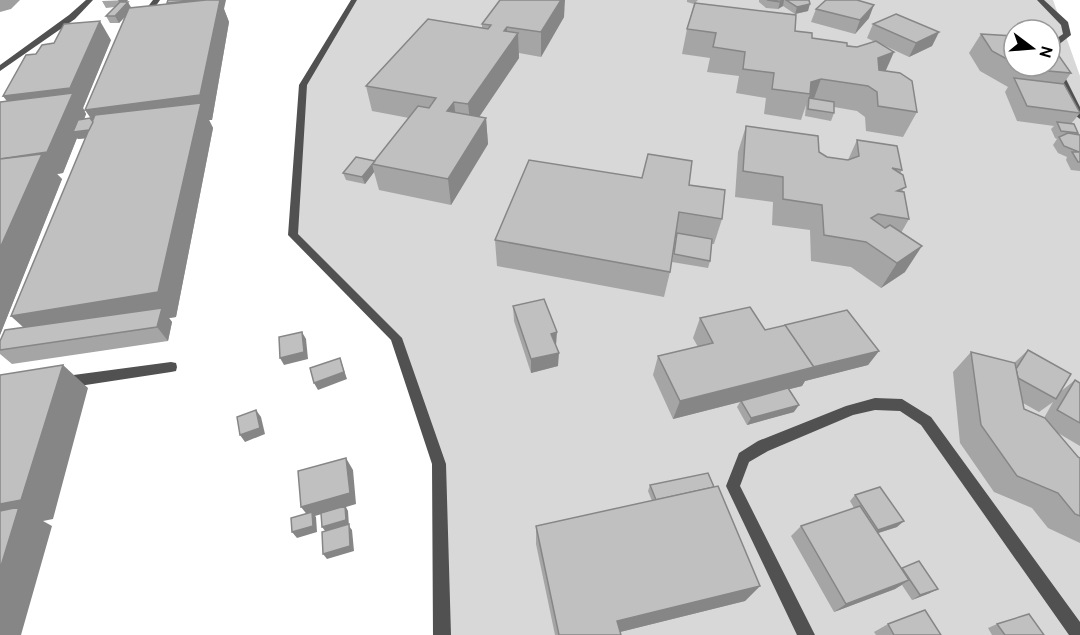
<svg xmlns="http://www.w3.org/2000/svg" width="1080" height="635" font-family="Cabin,sans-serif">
  <rect width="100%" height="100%" fill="#fff"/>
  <path fill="#d8d8d8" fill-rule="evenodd" d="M354 0H1053L1080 76V635H442L439 464 396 338 293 235 303 85ZM1014 30H1050V66H1014Z"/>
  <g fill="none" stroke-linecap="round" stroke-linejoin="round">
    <polygon fill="#9f9f9f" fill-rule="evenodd" points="0,0 20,0 11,9 0,12"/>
    <g fill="#515151" fill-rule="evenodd">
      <polygon points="86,0 93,0 75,19 0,71 0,65 69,15"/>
      <polygon points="153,0 160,0 146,20 140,20 139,18"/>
      <polygon points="351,0 357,0 307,85 298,234 402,338 446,464 451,635 433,635 432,464 391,340 288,235 299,85"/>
      <polygon points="1037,0 1044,0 1068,22 1071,35 1053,49 1050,49 1050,43 1063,34 1061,25"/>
      <polygon points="1050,53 1054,55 1080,107 1080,119 1076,116 1050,63"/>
      <polygon points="171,362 176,363 177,367 176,371 171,372 66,388 61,386 59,382 61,378 66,376"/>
      <polygon points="875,398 902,399 931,417 1080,622 1080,635 1069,635 921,425 900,411 875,410 853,415 768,451 749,462 740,486 815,635 797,635 726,486 739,453 758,441 846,406"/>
    </g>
  </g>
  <g fill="#a5a5a5" fill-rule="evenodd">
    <polygon points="128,0 126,2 131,8 168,4 167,3 224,9 229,22 212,120 209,120 213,128 176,317 169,318 172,322 168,341 12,364 0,354 0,341 24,328 11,316 86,138 78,139 77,138 63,173 57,174 62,179 0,335 0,102 7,101 3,96 36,54 111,40 83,108 86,114 84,119 90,118 125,17 119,23 110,23 106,16 115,7 106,8 102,1"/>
    <polygon points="687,0 698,0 695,3 795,31 812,38 857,47 875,42 867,38 873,24 939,32 932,46 909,57 881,44 885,71 917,112 903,137 866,131 865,117 857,111 834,107 834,113 831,121 805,116 806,105 801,120 764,114 766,98 736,93 739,76 707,72 710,58 682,54 687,29 694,4 687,2"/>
    <polygon points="759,0 809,0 808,11 795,14 783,6 778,9 766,8 759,2"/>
    <polygon points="816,9 869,18 855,34 811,22"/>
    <polygon points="564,17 541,57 519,53 519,58 479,117 486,118 488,144 451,205 379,190 374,172 365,184 346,180 343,173 375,161 409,118 372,111 366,86 482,28 482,24"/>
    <polygon points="981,34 1014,36 1014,66 1050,66 1071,73 1063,84 1080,113 1071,124 1078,133 1077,135 1080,135 1080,171 1071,170 1066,160 1067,157 1058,153 1053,145 1057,139 1055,138 1051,129 1054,126 1017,121 1005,92 1008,87 980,71 969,53"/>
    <polygon points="746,126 819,152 827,157 848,160 857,140 902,170 900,174 903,192 909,219 901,233 905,272 881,288 851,267 811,261 810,230 772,225 773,202 735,197 738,152"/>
    <polygon points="642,178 689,185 722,219 714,244 712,244 710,261 708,268 672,262 676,238 675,238 670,272 664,297 497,266 495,240"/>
    <polygon points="513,306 556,346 558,366 531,373 514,321"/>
    <polygon points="700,318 765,330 785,326 785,325 879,351 868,365 805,381 802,386 789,389 794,412 747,425 737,407 740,402 673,419 653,375 658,356 698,347 693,338"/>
    <path d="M1028 350 1060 392 1075 380 1080 383V446L1058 433 1078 457 1080 458V543L1048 528 1032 508 994 492 960 443 953 372 971 352 1014 363ZM1053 402 1044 418 1024 409 1023 403 1039 412Z"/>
    <polygon points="650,485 714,487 760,586 745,601 620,632 621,635 555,635 536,544 536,526 652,501 648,491"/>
    <polygon points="855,495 897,527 878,533 901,568 930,593 912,600 902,585 895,589 834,612 791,536 801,526 854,508 850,501"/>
    <polygon points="888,624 941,635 876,635 874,632"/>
    <polygon points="997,624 1044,635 992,635 988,628"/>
  </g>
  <g fill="#868686">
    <polygon points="118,0 128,0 122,7"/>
    <polygon points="199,0 226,0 224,9 229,22 212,120 209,120 213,128 176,317 169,318 172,322 168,341 157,327 38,340 11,316 100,137 78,139 77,138 63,173 57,174 62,179 0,335 0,248 19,116 3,96 100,21 111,40 83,108 86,114 80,131 96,126 85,110 176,22 167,3"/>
    <polygon points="561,0 565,0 564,17 541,57 541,32"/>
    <polygon points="783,0 784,0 783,6 778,9 780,2"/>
    <polygon points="128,2 132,9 119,23 115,16"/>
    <polygon points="810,4 808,11 795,14 797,7"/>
    <polygon points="874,5 869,18 855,34 860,20"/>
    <polygon points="507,27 507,48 518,33 519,58 471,129 468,104"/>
    <polygon points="939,32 932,46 909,57 916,43"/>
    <polygon points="894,52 883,77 867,82 878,58"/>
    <polygon points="821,79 812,104 809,98 806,105 810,94 811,82"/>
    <polygon points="454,102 457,127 447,111"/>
    <polygon points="486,118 488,144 451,205 448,179"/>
    <polygon points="372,164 374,172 365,184 362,177"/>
    <polygon points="922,246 905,272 881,288 897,263"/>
    <polygon points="302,332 306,339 308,359 284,365 280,358"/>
    <polygon points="557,332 556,346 551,334"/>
    <polygon points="879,351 868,365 805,381 802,386 673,419 680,401"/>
    <polygon points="559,353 558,366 531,373 531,359"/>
    <polygon points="340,358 347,379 318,390 314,383"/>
    <polygon points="63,365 88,388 53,519 43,521 52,526 21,635 0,635 0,504"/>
    <polygon points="799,405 794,412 747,425 751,418"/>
    <polygon points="256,410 261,417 265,434 245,442 240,435"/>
    <polygon points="346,458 353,470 356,504 346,507 348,511 349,526 352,530 354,551 327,559 323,554 326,532 322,527 345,507 315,516 316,517 317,532 297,538 292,532 309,517 301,507"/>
    <polygon points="904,521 897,527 872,535 878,530"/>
    <polygon points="909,580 895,589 834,612 846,604"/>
    <polygon points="760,586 745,601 612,634 617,621"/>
    <polygon points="938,589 930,593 912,600 920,595"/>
  </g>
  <g fill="#c0c0c0" stroke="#868686" stroke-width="1.5">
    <polygon points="168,0 199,0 167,3"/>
    <polygon points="206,0 220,0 200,95 85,110 129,8"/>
    <polygon points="500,0 561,0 541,32 507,27 504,31 518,33 468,104 454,102 447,111 486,118 448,179 372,164 418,106 429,108 436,98 366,86 428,19 488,29 491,25 482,24"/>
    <polygon points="767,0 783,0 780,2"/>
    <polygon points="786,0 809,0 810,4 797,7"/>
    <polygon points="826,0 857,0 874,5 860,20 816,9"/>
    <polygon points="120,2 128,2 115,16 106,16"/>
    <polygon points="695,3 796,15 795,31 812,33 812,38 847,43 847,46 857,47 876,41 894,52 878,58 879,70 900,73 912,81 917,112 878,106 877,92 868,86 821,79 811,82 810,94 772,89 774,73 743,69 745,52 713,47 716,33 687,29"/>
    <polygon points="896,14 939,32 916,43 873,24"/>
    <polygon points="100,21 70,88 3,96 26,55 36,54 42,45 54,43 64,24"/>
    <polygon points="981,34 1014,36 1014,63 992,51"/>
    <polygon points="1050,50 1057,53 1071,73 1026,69 1020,66 1050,66"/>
    <polygon points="1014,78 1064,84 1080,113 1027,106"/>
    <polygon points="73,93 47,152 0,159 0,102"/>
    <polygon points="809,98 834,102 834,113 808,109"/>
    <polygon points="201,103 158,292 11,316 95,115"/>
    <polygon points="90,118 93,122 89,130 73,132 78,120"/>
    <polygon points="1057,122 1074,124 1078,133 1061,131"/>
    <polygon points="746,126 818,136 819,152 827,157 848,160 859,156 857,140 897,146 902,170 892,168 903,175 906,187 897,191 904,192 909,219 878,214 871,218 885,228 890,225 922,246 897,263 866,242 824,235 822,205 783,199 783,177 743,171"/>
    <polygon points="1068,133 1080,135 1080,162 1078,162 1072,152 1079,152 1064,146 1059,137"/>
    <polygon points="42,154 0,248 0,159"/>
    <polygon points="648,154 692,161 689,185 725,190 722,219 679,212 670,272 495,240 529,160 642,178"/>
    <polygon points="356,157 375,161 362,177 343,173"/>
    <polygon points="677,233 712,239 710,261 674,254"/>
    <polygon points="544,299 557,332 551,334 559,353 531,359 513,306"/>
    <polygon points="750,307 765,330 786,325 814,367 680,401 658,356 713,343 700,318"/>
    <polygon points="162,308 157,327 0,350 0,341 5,330"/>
    <polygon points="847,310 879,351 813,367 814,367 785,325"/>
    <polygon points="302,332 304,352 280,358 279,337"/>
    <polygon points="1028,350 1071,374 1056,399 1018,378 1016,369"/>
    <polygon points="971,352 1015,363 1024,409 1045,418 1078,457 1080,458 1080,516 1075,514 1058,493 1017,476 981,425"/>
    <polygon points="340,358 344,372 314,383 310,368"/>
    <polygon points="63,365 21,500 0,504 0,375"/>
    <polygon points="1075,380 1080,383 1080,423 1057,410"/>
    <polygon points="788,388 799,405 751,418 741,401"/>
    <polygon points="256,410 260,428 240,435 237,417"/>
    <polygon points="346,458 350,493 301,507 298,471"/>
    <polygon points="708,473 714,487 656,500 650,485"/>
    <polygon points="718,486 760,586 617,621 621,635 559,635 536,526"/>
    <polygon points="880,487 904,521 878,530 855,495"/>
    <polygon points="345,506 346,520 322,527 321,513"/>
    <polygon points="860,506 909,580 846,604 801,526"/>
    <polygon points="19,507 0,569 0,511"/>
    <polygon points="312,512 313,526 292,532 291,518"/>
    <polygon points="349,524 350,546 323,554 322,532"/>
    <polygon points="919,561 938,589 920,595 902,568"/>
    <polygon points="925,610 941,635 894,635 888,624"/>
    <polygon points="1029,614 1044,635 1005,635 997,624"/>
  </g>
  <g transform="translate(1032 48) rotate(106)"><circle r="28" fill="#ffffff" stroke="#999999" stroke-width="1.5"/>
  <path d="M0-4.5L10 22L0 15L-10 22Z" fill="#000000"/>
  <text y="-9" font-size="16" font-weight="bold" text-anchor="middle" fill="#000000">N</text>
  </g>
</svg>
